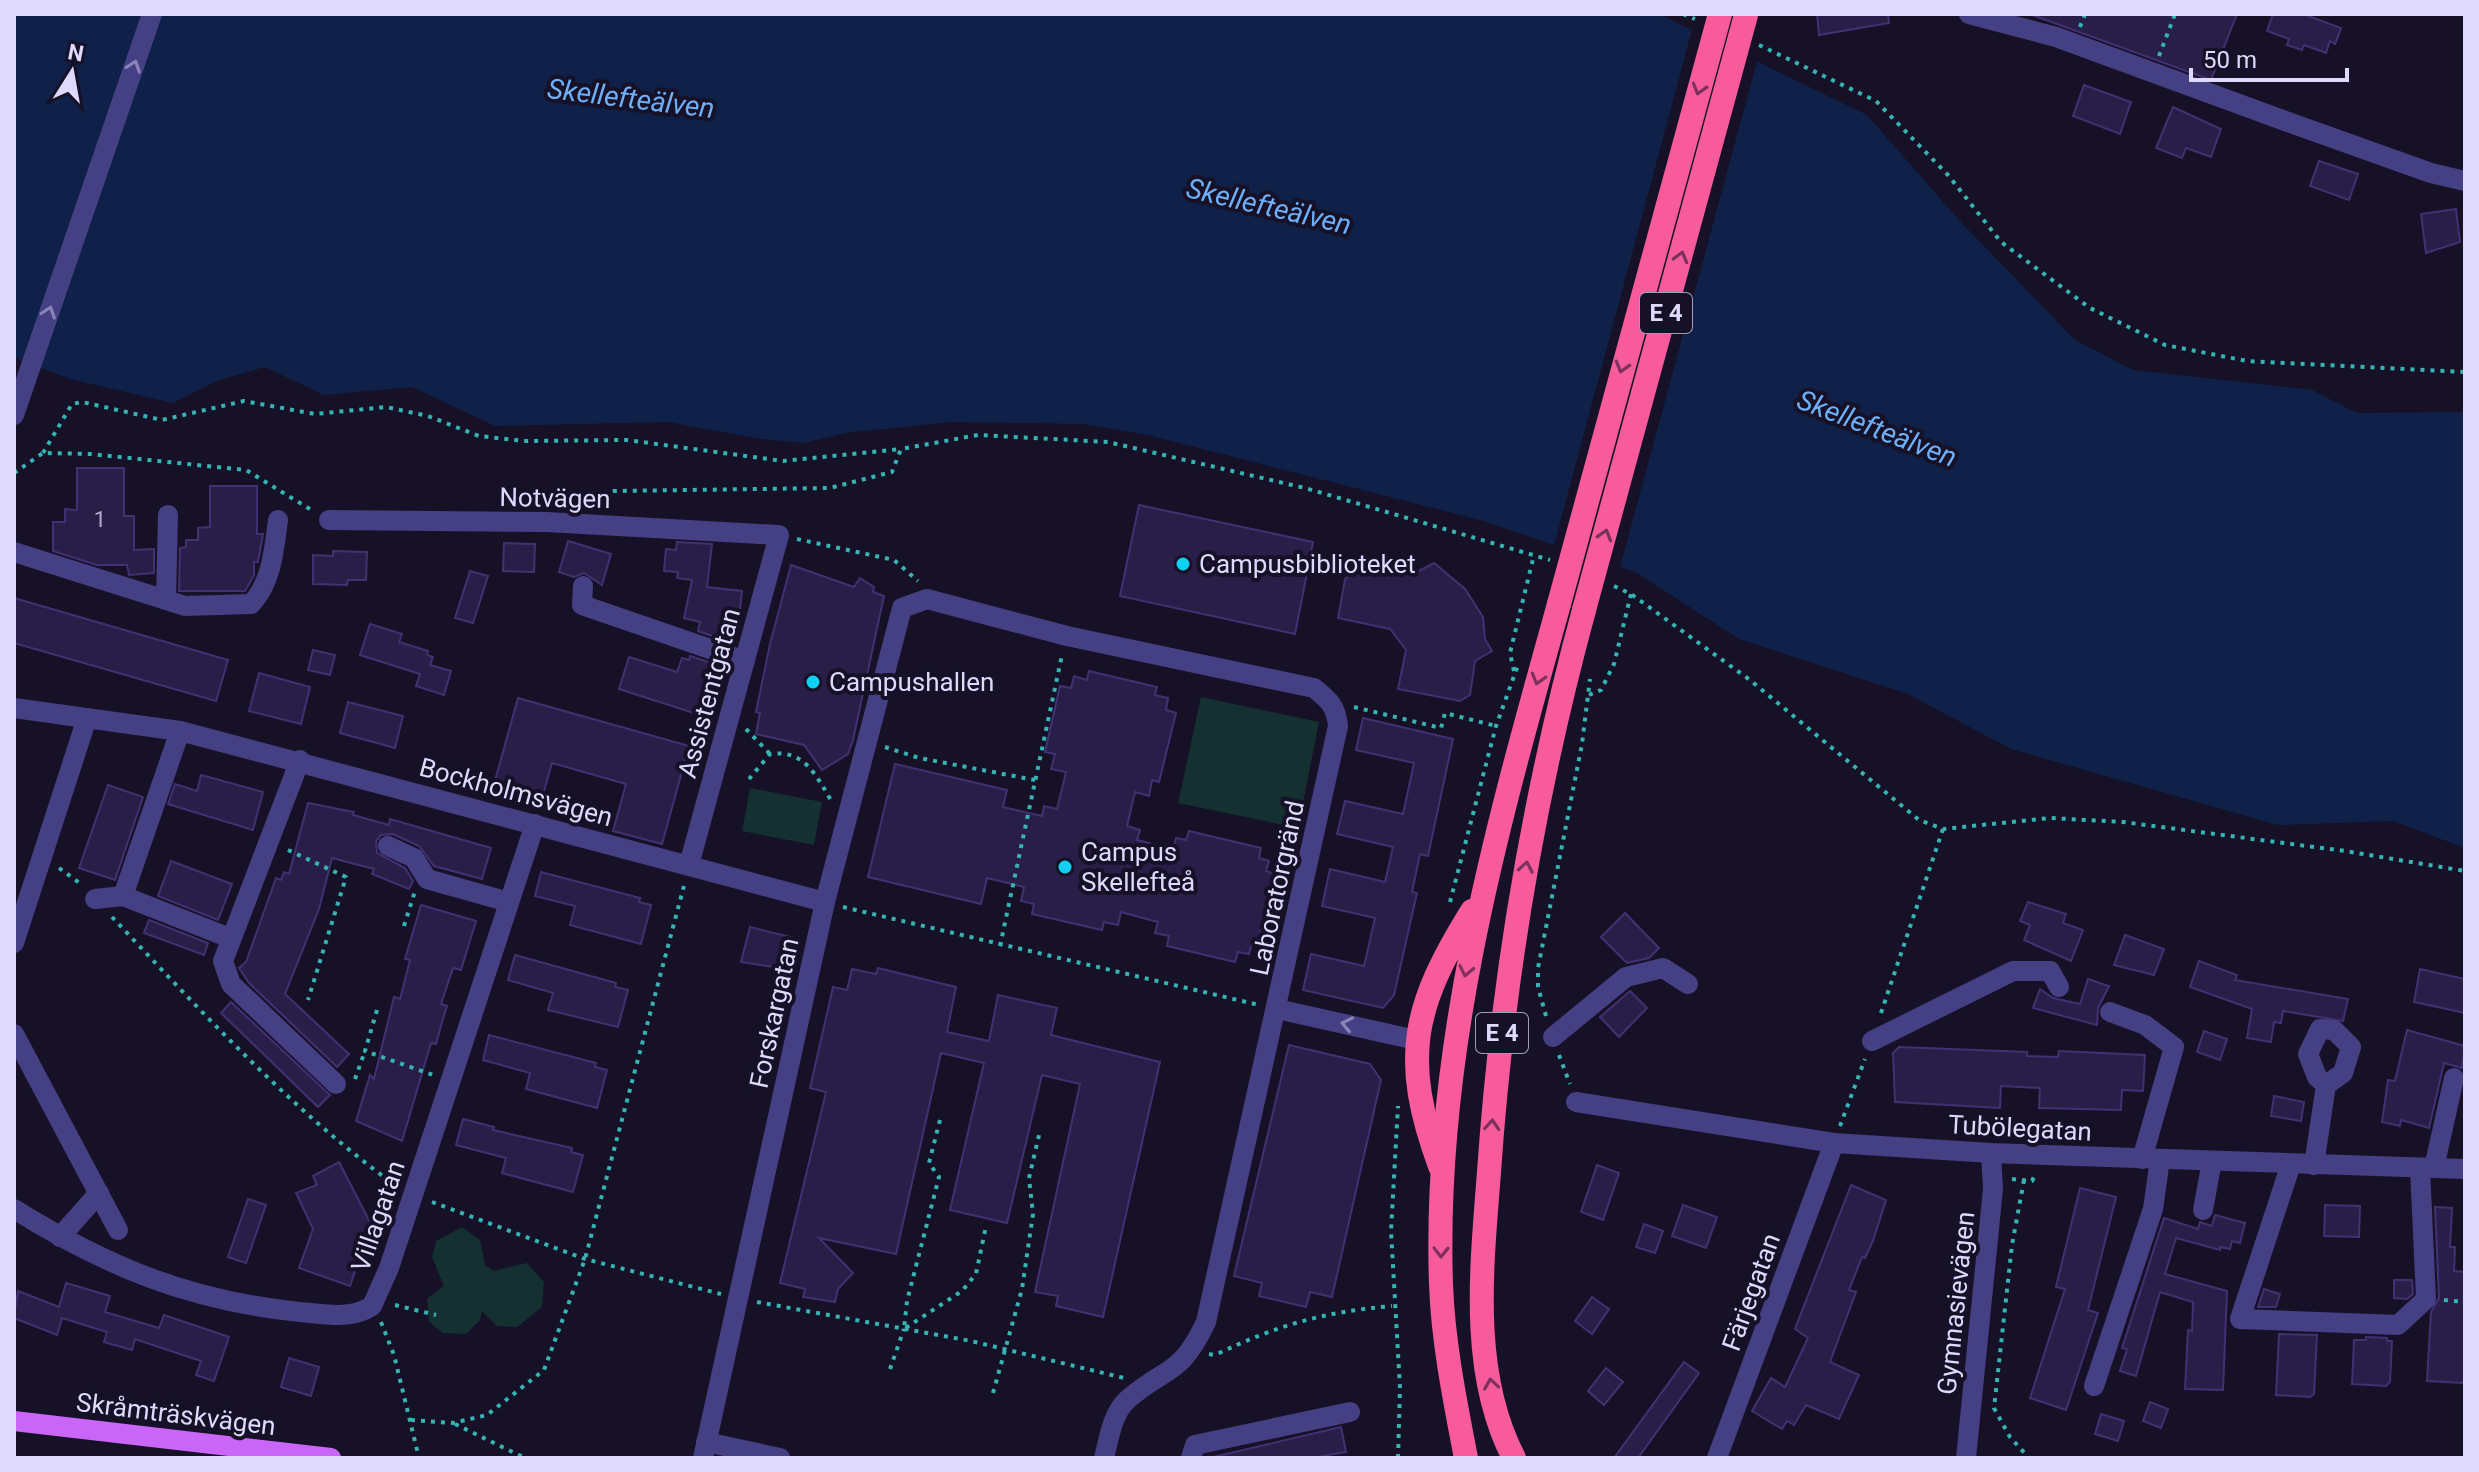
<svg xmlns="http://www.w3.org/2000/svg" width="2479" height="1472" font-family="Roboto,sans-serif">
  <rect width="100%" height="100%" fill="#161127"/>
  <g fill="#143031">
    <polygon points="1201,697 1319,722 1298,828 1178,803"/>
    <polygon points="750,788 822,802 814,845 742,831"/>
    <polygon points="462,1227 480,1240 485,1265 494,1271 527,1263 544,1282 542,1307 517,1327 497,1326 482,1311 480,1320 466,1334 443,1333 429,1322 427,1299 444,1286 432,1257 436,1241"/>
  </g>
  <polygon fill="#0f2148" points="14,14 1659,14 1867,115 1959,220 2075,340 2133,370 2312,390 2357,413 2465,412 2465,848 2393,821 2278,825 2011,749 1908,694 1739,639 1637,573 1480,520 1148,435 1083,424 950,422 846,433 803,443 755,438 668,422 495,426 412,387 324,395 265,367 219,380 173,403 70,379 14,358"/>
  <polygon fill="#161127" points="1693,26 1758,58 1619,571 1553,549"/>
  <g fill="#291e47" stroke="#423172" stroke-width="2">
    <polygon points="1817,14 1888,14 1889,23 1819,35"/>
    <polygon points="2237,14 2211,80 2032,15 2033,14"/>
    <polygon points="2273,14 2303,14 2341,28 2335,44 2330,41 2326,53 2304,45 2302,50 2287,45 2289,39 2267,31"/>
    <polygon points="2084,85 2131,102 2120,134 2073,116"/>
    <polygon points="2173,107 2221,129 2211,157 2186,148 2182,158 2156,148"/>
    <polygon points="2319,161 2358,174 2349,200 2310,186"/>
    <polygon points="2456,209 2460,242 2426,253 2421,214"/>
    <polygon points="77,468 124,468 124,516 134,516 134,550 154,549 154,573 129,575 127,565 97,565 53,551 53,522 65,522 65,509 77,510"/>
    <polygon points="210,486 257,486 257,534 263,534 258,562 254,562 254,575 245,591 179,591 180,548 186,547 186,540 198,540 198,528 210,527"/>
    <polygon points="1139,505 1313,542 1295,634 1120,596"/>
    <polygon points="568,541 611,554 602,585 584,573 574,577 559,572"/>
    <polygon points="677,542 712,544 707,587 742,591 739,619 731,618 724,640 698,631 700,622 684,618 692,580 677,578 678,572 664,571 666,549 676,550"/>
    <polygon points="504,543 535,544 534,572 503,571"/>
    <polygon points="333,551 367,552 366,580 348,580 347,585 313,584 313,555 333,556"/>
    <polygon points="1370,559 1417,572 1434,563 1465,589 1483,617 1485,639 1492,651 1475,661 1470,695 1460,701 1398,689 1406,650 1390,629 1338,618 1345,579"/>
    <polygon points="791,565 854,587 860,578 874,587 873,592 884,596 853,740 848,754 822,770 804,745 756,734 760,713 756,712 770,644"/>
    <polygon points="470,571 488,576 473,623 455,618"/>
    <polygon points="14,598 228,660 216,701 14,643"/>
    <polygon points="370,624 402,634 399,642 428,651 427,655 433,657 430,665 451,671 444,695 416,686 420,674 360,655"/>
    <polygon points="313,650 335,655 330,675 308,670"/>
    <polygon points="690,656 717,665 703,716 619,689 629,657 677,672 682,658 689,660"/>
    <polygon points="1089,671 1157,687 1155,695 1168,698 1166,710 1176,713 1159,782 1152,780 1149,796 1135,792 1127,826 1140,830 1137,840 1173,849 1176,838 1186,840 1189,831 1261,848 1259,858 1269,861 1266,871 1275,874 1258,944 1252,943 1249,954 1238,952 1235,962 1167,946 1169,936 1155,933 1158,922 1121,912 1118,925 1104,922 1102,930 1032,914 1034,904 1021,901 1024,887 987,878 981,904 868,877 895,764 1007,790 1003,807 1042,816 1044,806 1057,809 1066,772 1051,769 1055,754 1045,752 1060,686 1071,688 1074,676 1087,680"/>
    <polygon points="259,673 310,687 301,724 249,711"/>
    <polygon points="518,698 689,746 662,844 613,831 626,784 552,763 539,809 491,795"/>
    <polygon points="348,702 403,716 395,748 340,733"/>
    <polygon points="1363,718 1453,739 1428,856 1420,854 1412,892 1417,893 1394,995 1383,1008 1303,990 1311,954 1364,966 1375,918 1322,906 1330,869 1385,882 1393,847 1337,834 1345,801 1403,814 1414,763 1356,750"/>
    <polygon points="201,775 263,792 253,830 168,804 175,784 197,791"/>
    <polygon points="108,785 143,797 115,880 79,868"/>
    <polygon points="308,803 354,812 353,815 389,825 390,819 491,848 482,879 434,866 419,846 393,834 381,835 376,841 377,853 405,868 413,881 409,889 372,874 374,869 332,858 319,909 285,994 349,1054 337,1067 249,983 239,968 246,962 276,878 281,880 284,872 289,874"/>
    <polygon points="171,861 232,884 218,920 158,896"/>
    <polygon points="541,872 640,898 639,902 651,905 641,944 570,925 575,906 535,896"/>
    <polygon points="2028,902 2066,914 2063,923 2083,930 2071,961 2024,940 2030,925 2020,921"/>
    <polygon points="421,905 476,921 461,970 453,968 441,1004 447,1006 442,1022 436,1044 431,1043 402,1141 356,1121 370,1075 374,1079 394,997 400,999 410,960 405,959"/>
    <polygon points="1625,913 1659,948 1649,958 1627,963 1601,937"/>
    <polygon points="149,920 208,943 204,955 144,933"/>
    <polygon points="750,927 794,938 786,969 741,962"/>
    <polygon points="2125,935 2164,949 2154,975 2114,965"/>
    <polygon points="515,955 616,983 615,987 628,990 618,1027 548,1010 553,993 508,980"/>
    <polygon points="2199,961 2237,975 2235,980 2348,999 2343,1021 2283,1011 2281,1023 2274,1022 2271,1042 2247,1038 2252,1009 2190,987"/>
    <polygon points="878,968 956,987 947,1032 989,1041 998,995 1057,1008 1051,1035 1160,1062 1103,1317 1056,1306 1058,1296 1035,1292 1080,1084 1042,1075 1007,1223 950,1210 984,1063 941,1053 896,1254 819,1238 853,1273 838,1289 835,1302 803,1297 805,1289 780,1283 826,1092 810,1088 833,987 847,990 852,969 876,974"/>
    <polygon points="2420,969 2465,979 2465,1013 2414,1002"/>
    <polygon points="2088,979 2109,986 2098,1008 2097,1025 2033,1008 2040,989 2053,998 2080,1004"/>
    <polygon points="1630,991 1647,1008 1619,1037 1600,1017"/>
    <polygon points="231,1002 330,1095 318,1107 221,1013"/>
    <polygon points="2407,1030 2465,1046 2462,1068 2444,1063 2429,1128 2401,1120 2400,1126 2382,1122 2388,1080 2395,1081"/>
    <polygon points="2204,1031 2227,1039 2220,1060 2197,1052"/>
    <polygon points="489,1035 596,1063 595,1067 607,1070 597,1108 526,1089 530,1073 483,1060"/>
    <polygon points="1289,1045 1370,1064 1381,1080 1332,1297 1310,1292 1306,1307 1259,1296 1262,1283 1234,1276"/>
    <polygon points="1899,1047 2027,1052 2027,1056 2058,1057 2059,1051 2145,1055 2143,1091 2122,1090 2121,1110 2039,1108 2040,1088 2001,1086 2000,1108 1895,1102 1893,1053"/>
    <polygon points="2274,1096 2304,1102 2301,1121 2271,1116"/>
    <polygon points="463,1119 494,1127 493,1130 572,1148 571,1152 583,1155 573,1192 502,1173 506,1158 456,1145"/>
    <polygon points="339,1162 371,1224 350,1286 299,1268 313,1229 296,1193 317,1185 313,1176"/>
    <polygon points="1597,1165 1619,1173 1603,1220 1581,1212"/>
    <polygon points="1851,1185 1886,1200 1873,1241 1865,1258 1862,1257 1849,1290 1856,1292 1830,1362 1859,1375 1839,1419 1806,1405 1794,1425 1787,1421 1782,1429 1752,1411 1771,1378 1785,1387 1808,1338 1795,1329"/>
    <polygon points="2080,1188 2116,1197 2088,1310 2098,1313 2066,1410 2030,1398 2065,1289 2056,1287"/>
    <polygon points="248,1199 266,1205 246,1263 228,1257"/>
    <polygon points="1683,1205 1717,1217 1706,1248 1672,1236"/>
    <polygon points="2325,1205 2360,1206 2359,1237 2324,1236"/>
    <polygon points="2435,1207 2452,1208 2450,1247 2455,1247 2454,1271 2465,1272 2465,1380 2462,1383 2427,1381 2431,1312 2439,1298"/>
    <polygon points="2215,1215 2245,1223 2240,1243 2232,1241 2230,1249 2220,1247 2220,1250 2176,1238 2165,1274 2227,1291 2223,1390 2185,1389 2188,1330 2192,1331 2193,1302 2160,1292 2136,1376 2120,1371 2127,1349 2122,1348 2164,1218 2198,1229 2200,1222 2212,1226"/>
    <polygon points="1644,1224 1663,1231 1655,1253 1636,1247"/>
    <polygon points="2394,1280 2412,1280 2413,1294 2407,1299 2394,1298"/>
    <polygon points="66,1283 110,1296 105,1312 159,1328 164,1315 229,1337 214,1381 196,1375 201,1361 135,1339 132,1350 104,1342 107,1332 62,1318 57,1335 14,1318 18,1291 59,1307"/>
    <polygon points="2264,1289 2280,1294 2276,1307 2258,1307"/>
    <polygon points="1592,1297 1609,1309 1592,1334 1575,1321"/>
    <polygon points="2279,1334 2317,1335 2314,1394 2310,1397 2276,1395"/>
    <polygon points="2366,1337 2387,1338 2387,1341 2392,1341 2390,1382 2386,1386 2352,1384 2354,1340 2366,1340"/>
    <polygon points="289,1358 319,1367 311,1396 281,1387"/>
    <polygon points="1684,1362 1699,1373 1638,1458 1614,1458"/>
    <polygon points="1606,1368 1623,1382 1604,1405 1588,1391"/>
    <polygon points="2150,1402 2168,1409 2161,1428 2143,1421"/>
    <polygon points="2101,1414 2124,1421 2118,1441 2095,1434"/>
    <polygon points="1341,1427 1346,1452 1312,1458 1209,1458"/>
  </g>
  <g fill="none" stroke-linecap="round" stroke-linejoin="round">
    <g stroke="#36b4b4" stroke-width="4" stroke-dasharray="4 6" stroke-linecap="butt">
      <polyline points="1683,14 1695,19"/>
      <polyline points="2080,27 2085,14"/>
      <polyline points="1759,45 1876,101 1948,175 2001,242 2090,308 2165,345 2247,361 2465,372"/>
      <polyline points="2159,56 2175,14"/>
      <polyline points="43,453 72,404 82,402 162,420 244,401 315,414 386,407 428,416 479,436 524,441 627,440 783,461 901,449"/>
      <polyline points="14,473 43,453 90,454 246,470 313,511"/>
      <polyline points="564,502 614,491 830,488 892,472 901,449 978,435 1108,442 1305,488 1550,560"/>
      <polyline points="797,539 894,560 918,581"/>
      <polyline points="1614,586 1631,594 1750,680 1919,820 1943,829 2050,818 2123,822 2345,851 2465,871"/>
      <polyline points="1514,671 1510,653 1534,555"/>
      <polyline points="1589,695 1601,690 1614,664 1631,594"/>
      <polyline points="1354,707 1441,728 1445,713 1496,726"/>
      <polyline points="746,729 770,754"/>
      <polyline points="885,747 919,758 1035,780"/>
      <path d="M749 779 770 754C804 749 816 775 832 802"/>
      <polyline points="288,850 346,877 308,1000"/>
      <polyline points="59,868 81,884"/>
      <polyline points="1450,902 1496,726 1518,665"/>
      <polyline points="843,907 1259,1005"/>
      <path d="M112 917C201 1011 290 1109 395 1185"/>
      <polyline points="404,926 415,891"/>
      <polyline points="1000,946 1062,655"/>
      <polyline points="377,1010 365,1051 433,1075"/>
      <polyline points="1881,1013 1943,829"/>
      <polyline points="1546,1016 1538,987 1538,968 1582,744 1590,679"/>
      <polyline points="1559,1055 1570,1084"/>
      <polyline points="355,1079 365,1051"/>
      <polyline points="940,1120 929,1163 939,1177 907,1301 904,1329 962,1291 976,1274 986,1226"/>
      <polyline points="1840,1126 1865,1059"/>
      <polyline points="2012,1179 2032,1181 2035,1175"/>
      <polyline points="2024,1180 2012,1245 1994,1408 2010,1437 2029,1458"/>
      <polyline points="432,1202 585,1259 721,1294"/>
      <polyline points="2444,1300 2465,1302"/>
      <polyline points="757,1302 971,1341 1124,1378"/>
      <polyline points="395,1305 436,1315"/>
      <polyline points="381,1322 394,1355 419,1458"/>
      <path d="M1209 1354 1215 1355C1278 1325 1323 1312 1392 1306"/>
      <polyline points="890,1369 904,1329"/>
      <polyline points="993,1393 1022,1289 1033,1214 1029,1178 1039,1135"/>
      <polyline points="411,1420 453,1423 487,1415 544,1370 585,1259 685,882"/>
      <polyline points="455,1424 525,1458"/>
      <polyline points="1398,1458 1400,1388 1391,1231 1398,1106"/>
    </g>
    <g stroke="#453f84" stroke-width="20">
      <polyline points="1969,14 2056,37 2288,122 2431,173 2465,181"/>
      <polyline points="14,415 152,14"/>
      <polyline points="329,520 547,522 779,535 689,865"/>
      <path d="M14 552 185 606 251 604C272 582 274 550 278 520"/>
      <polyline points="583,586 582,605 745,661"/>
      <polyline points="166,600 168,515"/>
      <polyline points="14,708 180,731 825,902"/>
      <polyline points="180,731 123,896 230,938"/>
      <polyline points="300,760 223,961 231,984 336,1084"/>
      <polyline points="388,846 414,858 427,879 509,902"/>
      <polyline points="95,899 123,896"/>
      <polyline points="14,943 87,718"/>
      <polyline points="1277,1009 1416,1040"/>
      <polyline points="2110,1012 2145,1025 2174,1047 2142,1159"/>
      <polyline points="14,1034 118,1230"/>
      <polyline points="1553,1037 1626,977 1663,968 1688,984"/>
      <polyline points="1872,1041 2013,971 2050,971 2059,987"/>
      <polyline points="1576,1102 1834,1143 1991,1153 2465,1169"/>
      <polyline points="2291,1164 2240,1319 2398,1325 2426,1299 2420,1168"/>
      <polyline points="2314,1165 2326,1085 2343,1073 2351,1047 2334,1030 2320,1029 2308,1054 2317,1077 2326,1085"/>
      <polyline points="2434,1168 2454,1078"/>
      <path d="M14 1209C107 1267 190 1301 300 1312 325 1314 350 1320 372 1306L389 1268 535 824"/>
      <polyline points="2203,1210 2212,1161"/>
      <polyline points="60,1237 99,1193"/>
      <polyline points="2094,1386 2153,1209 2160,1159"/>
      <polyline points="706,1442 780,1458"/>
      <path d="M703 1458 825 902 902 608 927 599 1067 636 1314 688C1329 700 1336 706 1338 726L1206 1322C1180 1377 1166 1366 1127 1400 1112 1414 1109 1439 1104 1458"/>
      <polyline points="1191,1458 1195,1445 1350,1412"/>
      <polyline points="1717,1458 1834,1143"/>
      <polyline points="1966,1458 1993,1189 1991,1153"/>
    </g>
    <polyline stroke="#c966f7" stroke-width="20" points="14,1421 331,1458"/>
    <g stroke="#f75b9c" stroke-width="24">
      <path d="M1440 1166C1400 1058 1413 1006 1472 911"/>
      <path d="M1466 1458C1455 1401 1443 1342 1441 1284 1433 1050 1497 827 1559 604"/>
      <path d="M1514 1458C1469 1372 1482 1265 1489 1172 1502 982 1534 794 1584 610"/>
    </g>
    <g stroke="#f75b9c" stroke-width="24">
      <polyline points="1559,604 1720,14"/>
      <polyline points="1584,610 1746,15"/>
    </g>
  </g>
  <defs><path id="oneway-chevron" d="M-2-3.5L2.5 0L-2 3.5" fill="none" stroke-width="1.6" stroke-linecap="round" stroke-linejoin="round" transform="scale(2)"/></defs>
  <g stroke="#8a84ba">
    <use href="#oneway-chevron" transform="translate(134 66) rotate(-71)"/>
    <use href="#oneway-chevron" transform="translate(49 312) rotate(-71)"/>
    <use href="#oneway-chevron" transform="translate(1347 1024) rotate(-168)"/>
  </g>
  <g stroke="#7b325c">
    <use href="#oneway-chevron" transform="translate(1699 89) rotate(106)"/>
    <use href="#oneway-chevron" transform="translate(1681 257) rotate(-75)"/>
    <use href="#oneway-chevron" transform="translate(1622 367) rotate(106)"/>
    <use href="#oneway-chevron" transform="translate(1605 535) rotate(-74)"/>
    <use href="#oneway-chevron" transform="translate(1538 679) rotate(106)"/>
    <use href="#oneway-chevron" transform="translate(1526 867) rotate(-80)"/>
    <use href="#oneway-chevron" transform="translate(1466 971) rotate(102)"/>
    <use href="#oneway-chevron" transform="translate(1492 1125) rotate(-86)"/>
    <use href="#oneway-chevron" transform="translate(1441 1252) rotate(91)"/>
    <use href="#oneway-chevron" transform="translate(1491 1384) rotate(-99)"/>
  </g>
  <g fill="#0fcff3" stroke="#161127" stroke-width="3">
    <circle cx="1183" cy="564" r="8"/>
    <circle cx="813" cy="682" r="8"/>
    <circle cx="1065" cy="867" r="8"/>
  </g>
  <g text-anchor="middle" stroke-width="8" stroke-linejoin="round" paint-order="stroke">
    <g font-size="22" fill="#b2aad0">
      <text x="100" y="527">1</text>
    </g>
    <g fill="#161127" stroke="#a39dbd" stroke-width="2">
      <rect x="1640" y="293" width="52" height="40" rx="6"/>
      <rect x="1476" y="1013" width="52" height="40" rx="6"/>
    </g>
    <g font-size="24" font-weight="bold" fill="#dfd9fd">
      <text x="1666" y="321">E 4</text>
      <text x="1502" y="1041">E 4</text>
    </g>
    <g font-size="26" fill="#dfd9fd" stroke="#161127">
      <text transform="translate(555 498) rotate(1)" y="9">Notvägen</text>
      <text transform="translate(709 693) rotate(-75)" y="9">Assistentgatan</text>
      <text transform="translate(516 792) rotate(15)" y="9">Bockholmsvägen</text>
      <text transform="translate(1277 888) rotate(-78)" y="9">Laboratorgränd</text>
      <text transform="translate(774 1013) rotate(-78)" y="9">Forskargatan</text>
      <text transform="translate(2020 1128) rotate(3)" y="9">Tubölegatan</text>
      <text transform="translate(378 1216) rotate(-71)" y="9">Villagatan</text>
      <text transform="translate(1751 1292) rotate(-70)" y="9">Färjegatan</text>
      <text transform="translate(1956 1303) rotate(-84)" y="9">Gymnasievägen</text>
      <text transform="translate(176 1414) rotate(7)" y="9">Skråmträskvägen</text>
    </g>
    <g font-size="26" fill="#dfd9fd" stroke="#161127" text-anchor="start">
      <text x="1199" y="573">Campusbiblioteket</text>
      <text x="829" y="691">Campushallen</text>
      <text x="1081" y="861">Campus<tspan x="1081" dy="30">Skellefteå</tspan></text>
    </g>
    <g font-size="28" font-style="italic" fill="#6daff8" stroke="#161127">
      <text transform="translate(631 98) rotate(7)" y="10">Skellefteälven</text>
      <text transform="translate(1269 206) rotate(13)" y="10">Skellefteälven</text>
      <text transform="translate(1877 428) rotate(21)" y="10">Skellefteälven</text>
    </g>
  </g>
  <rect width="2479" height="1472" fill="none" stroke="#dfd9fd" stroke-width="32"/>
  <g transform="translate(72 72) rotate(11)" stroke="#161127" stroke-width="6" paint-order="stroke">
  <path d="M0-6L14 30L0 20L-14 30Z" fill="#dfd9fd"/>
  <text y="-12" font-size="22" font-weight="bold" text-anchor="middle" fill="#dfd9fd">N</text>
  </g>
  <path d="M2191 68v12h156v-12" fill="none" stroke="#dfd9fd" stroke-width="4"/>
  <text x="2203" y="68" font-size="24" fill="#dfd9fd" stroke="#161127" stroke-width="6" paint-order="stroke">50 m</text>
</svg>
